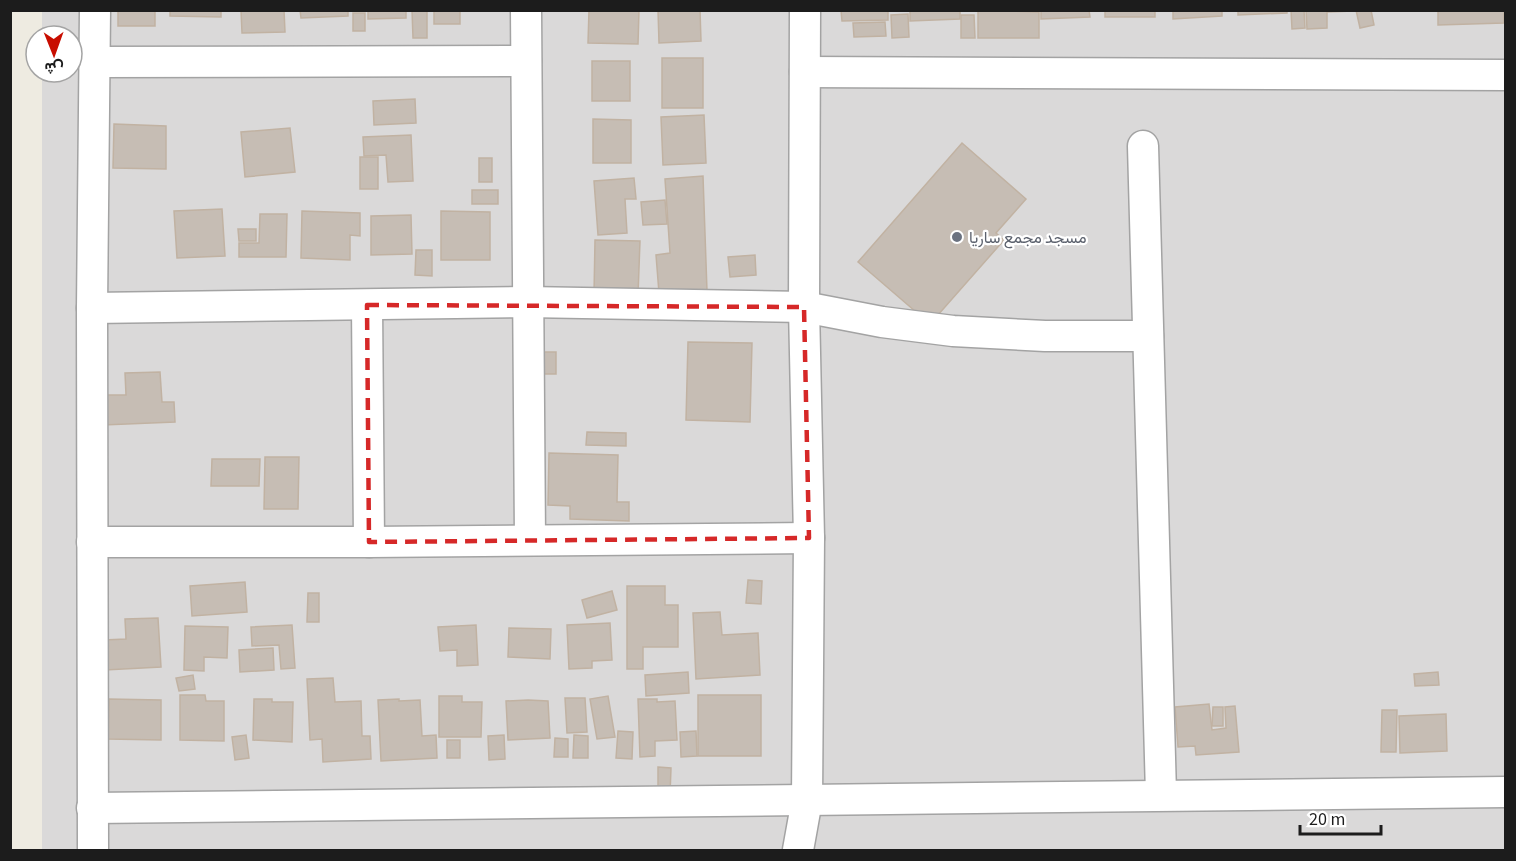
<svg xmlns="http://www.w3.org/2000/svg" width="1516" height="861" font-family="'Source Sans 3',Vazirmatn,sans-serif">
  <rect width="100%" height="100%" fill="#eeebe1"/>
  <polygon fill="#dad9d9" points="42,11 1505,11 1505,850 42,850 42,72 72,72 72,36 42,36"/>
  <g fill="#c6bdb4" stroke="#c1b2a2" stroke-width="1.5">
    <rect x="118" y="10" width="37" height="16"/>
    <polygon points="170,10 221,10 221,17 170,16"/>
    <polygon points="241,10 284,10 285,32 242,33"/>
    <polygon points="300,10 348,10 348,16 301,18"/>
    <polygon points="368,10 406,10 406,18 368,19"/>
    <polygon points="412,10 427,10 427,38 413,38"/>
    <rect x="434" y="10" width="26" height="14"/>
    <polygon points="589,10 639,10 638,44 588,43"/>
    <polygon points="658,10 700,10 701,41 659,43"/>
    <polygon points="841,10 888,10 888,20 842,21"/>
    <polygon points="910,10 960,10 960,19 910,21"/>
    <polygon points="978,10 1039,12 1039,38 978,38"/>
    <polygon points="1041,10 1089,10 1090,17 1041,19"/>
    <rect x="1105" y="10" width="50" height="7"/>
    <polygon points="1173,10 1222,10 1222,16 1173,19"/>
    <polygon points="1238,10 1287,10 1287,13 1238,15"/>
    <polygon points="1291,10 1304,10 1305,28 1292,29"/>
    <polygon points="1306,10 1353,10 1353,11 1327,12 1327,28 1307,29"/>
    <polygon points="1356,10 1371,10 1374,25 1360,28"/>
    <polygon points="1438,10 1504,10 1504,23 1438,25"/>
    <rect x="353" y="13" width="12" height="18"/>
    <polygon points="908,14 909,37 892,38 891,15"/>
    <polygon points="961,15 974,15 975,38 961,38"/>
    <polygon points="885,22 886,36 854,37 853,23"/>
    <rect x="662" y="58" width="41" height="50"/>
    <rect x="592" y="61" width="38" height="40"/>
    <polygon points="415,99 416,123 374,125 373,101"/>
    <polygon points="704,115 706,163 663,165 661,117"/>
    <polygon points="593,119 631,120 631,163 593,163"/>
    <polygon points="114,124 166,126 166,169 113,168"/>
    <polygon points="290,128 295,172 245,177 241,132"/>
    <polygon points="411,135 413,181 388,182 386,155 364,156 363,137"/>
    <polygon points="962,143 1026,199 996,233 1004,240 930,324 858,262"/>
    <rect x="360" y="157" width="18" height="32"/>
    <rect x="479" y="158" width="13" height="24"/>
    <polygon points="703,176 707,291 659,293 656,255 670,253 665,179"/>
    <polygon points="634,178 636,199 625,199 627,233 598,235 594,181"/>
    <rect x="472" y="190" width="26" height="14"/>
    <polygon points="665,200 667,224 643,225 641,202"/>
    <polygon points="222,209 225,256 177,258 174,211"/>
    <polygon points="302,211 360,213 360,236 350,235 350,260 301,258"/>
    <polygon points="441,211 490,212 490,260 441,260"/>
    <polygon points="260,214 287,214 286,257 239,257 239,243 259,243"/>
    <polygon points="411,215 412,254 371,255 371,216"/>
    <polygon points="238,229 256,229 256,241 239,241"/>
    <polygon points="595,240 640,241 638,295 594,294"/>
    <polygon points="416,250 432,250 432,276 415,275"/>
    <polygon points="755,255 756,275 730,277 728,257"/>
    <polygon points="688,342 752,343 750,422 686,420"/>
    <rect x="544" y="352" width="12" height="22"/>
    <polygon points="160,372 162,402 174,402 175,422 103,425 102,395 126,395 125,373"/>
    <polygon points="587,432 626,433 626,446 586,445"/>
    <polygon points="549,453 618,455 617,502 629,502 629,521 570,519 570,506 548,505"/>
    <polygon points="265,457 299,457 298,509 264,509"/>
    <polygon points="212,459 260,459 259,486 211,486"/>
    <polygon points="748,580 762,581 761,604 746,603"/>
    <polygon points="245,582 247,612 192,616 190,586"/>
    <polygon points="627,586 665,586 665,605 678,605 678,647 643,647 643,669 627,669"/>
    <polygon points="612,591 617,610 587,618 582,600"/>
    <polygon points="308,593 319,593 319,622 307,622"/>
    <polygon points="720,612 722,635 758,633 760,675 696,679 693,613"/>
    <polygon points="158,618 161,667 105,670 104,640 126,639 125,619"/>
    <polygon points="610,623 612,660 592,661 592,668 569,669 567,625"/>
    <polygon points="292,625 295,668 281,669 279,645 252,646 251,627"/>
    <polygon points="476,625 478,665 457,666 457,650 440,651 438,627"/>
    <polygon points="185,626 228,627 227,658 204,657 204,671 184,670"/>
    <polygon points="509,628 551,629 550,659 508,657"/>
    <polygon points="273,648 274,670 240,672 239,650"/>
    <polygon points="688,672 689,693 646,696 645,675"/>
    <polygon points="1438,672 1439,685 1415,686 1414,674"/>
    <polygon points="193,675 195,689 179,691 176,678"/>
    <polygon points="333,678 335,702 361,701 362,736 370,736 371,759 323,762 322,739 310,740 307,679"/>
    <polygon points="180,695 205,695 206,701 224,701 224,741 180,740"/>
    <rect x="698" y="695" width="63" height="61"/>
    <polygon points="439,696 462,696 462,702 482,702 481,737 439,737"/>
    <polygon points="608,696 615,737 597,739 590,699"/>
    <polygon points="565,698 585,698 587,732 567,733"/>
    <polygon points="109,699 161,700 161,740 108,739"/>
    <polygon points="254,699 272,699 272,702 293,702 292,742 253,740"/>
    <polygon points="399,699 399,701 420,700 422,736 436,735 437,758 381,761 378,700"/>
    <polygon points="638,699 657,699 657,702 675,701 677,740 655,741 655,756 640,757"/>
    <polygon points="528,700 548,701 550,738 508,740 506,701"/>
    <polygon points="1209,704 1212,730 1226,728 1225,707 1235,706 1239,752 1196,755 1195,746 1178,747 1175,707"/>
    <polygon points="1213,707 1223,707 1223,726 1212,726"/>
    <polygon points="1382,710 1397,710 1396,752 1381,752"/>
    <polygon points="1446,714 1447,751 1400,753 1399,716"/>
    <polygon points="618,731 633,732 632,759 616,758"/>
    <polygon points="696,731 697,756 681,757 680,732"/>
    <polygon points="246,735 249,758 235,760 232,737"/>
    <polygon points="504,735 505,759 489,760 488,736"/>
    <polygon points="574,735 588,736 588,758 573,758"/>
    <polygon points="555,738 568,739 568,757 554,757"/>
    <rect x="447" y="740" width="13" height="18"/>
    <polygon points="658,767 671,768 670,795 658,795"/>
  </g>
  <g fill="none" stroke-linecap="round" stroke-linejoin="round">
    <defs>
      <g id="street">
        <polyline points="526,10 530,540"/>
        <polyline points="95,62 526,61"/>
        <polyline points="805,72 1506,75"/>
        <polyline points="1143,146 1161,794"/>
        <polyline points="367,305 369,542"/>
        <polyline points="92,308 527,302 804,307 882,322 953,331 1045,336 1148,336"/>
        <polyline points="92,542 369,542 809,538"/>
        <polyline points="92,808 1506,792"/>
        <polyline points="93,850 92,308 95,10"/>
        <polyline points="798,850 807,800 809,538 804,307 805,10"/>
      </g>
    </defs>
    <use href="#street" stroke="#a3a3a3" stroke-width="33"/>
    <use href="#street" stroke="#fff" stroke-width="30"/>
  </g>
  <path fill="none" stroke="#d62828" stroke-width="4.5" stroke-dasharray="12 8" stroke-linejoin="round" d="M367 305 804 307 809 538 369 542Z"/>
  <circle fill="#6b7280" stroke="#fff" stroke-width="2" cx="957" cy="237" r="6"/>
  <g text-anchor="middle" stroke-width="4.5" stroke-linejoin="round" paint-order="stroke">
    <g font-size="16" fill="#5b616d" stroke="#fff" text-anchor="start">
      <text x="969" y="243">مسجد مجمع ساريا</text>
    </g>
  </g>
  <rect width="1516" height="861" fill="none" stroke="#1c1c1c" stroke-width="24"/>
  <g transform="translate(54 54) rotate(179)"><circle r="28" fill="#ffffff" stroke="#a4a4a4" stroke-width="1.5"/>
  <path d="M0-4.5L10 22L0 15L-10 22Z" fill="#c80d00"/>
  <text y="-9" font-size="16" font-weight="bold" text-anchor="middle" fill="#1c1c1c">ش</text>
  </g>
  <path d="M1300 825v9h81v-9" fill="none" stroke="#1c1c1c" stroke-width="3"/>
  <text x="1309" y="825" font-size="18" fill="#1c1c1c" stroke="#ffffff" stroke-width="4.5" paint-order="stroke">20 m</text>
</svg>
